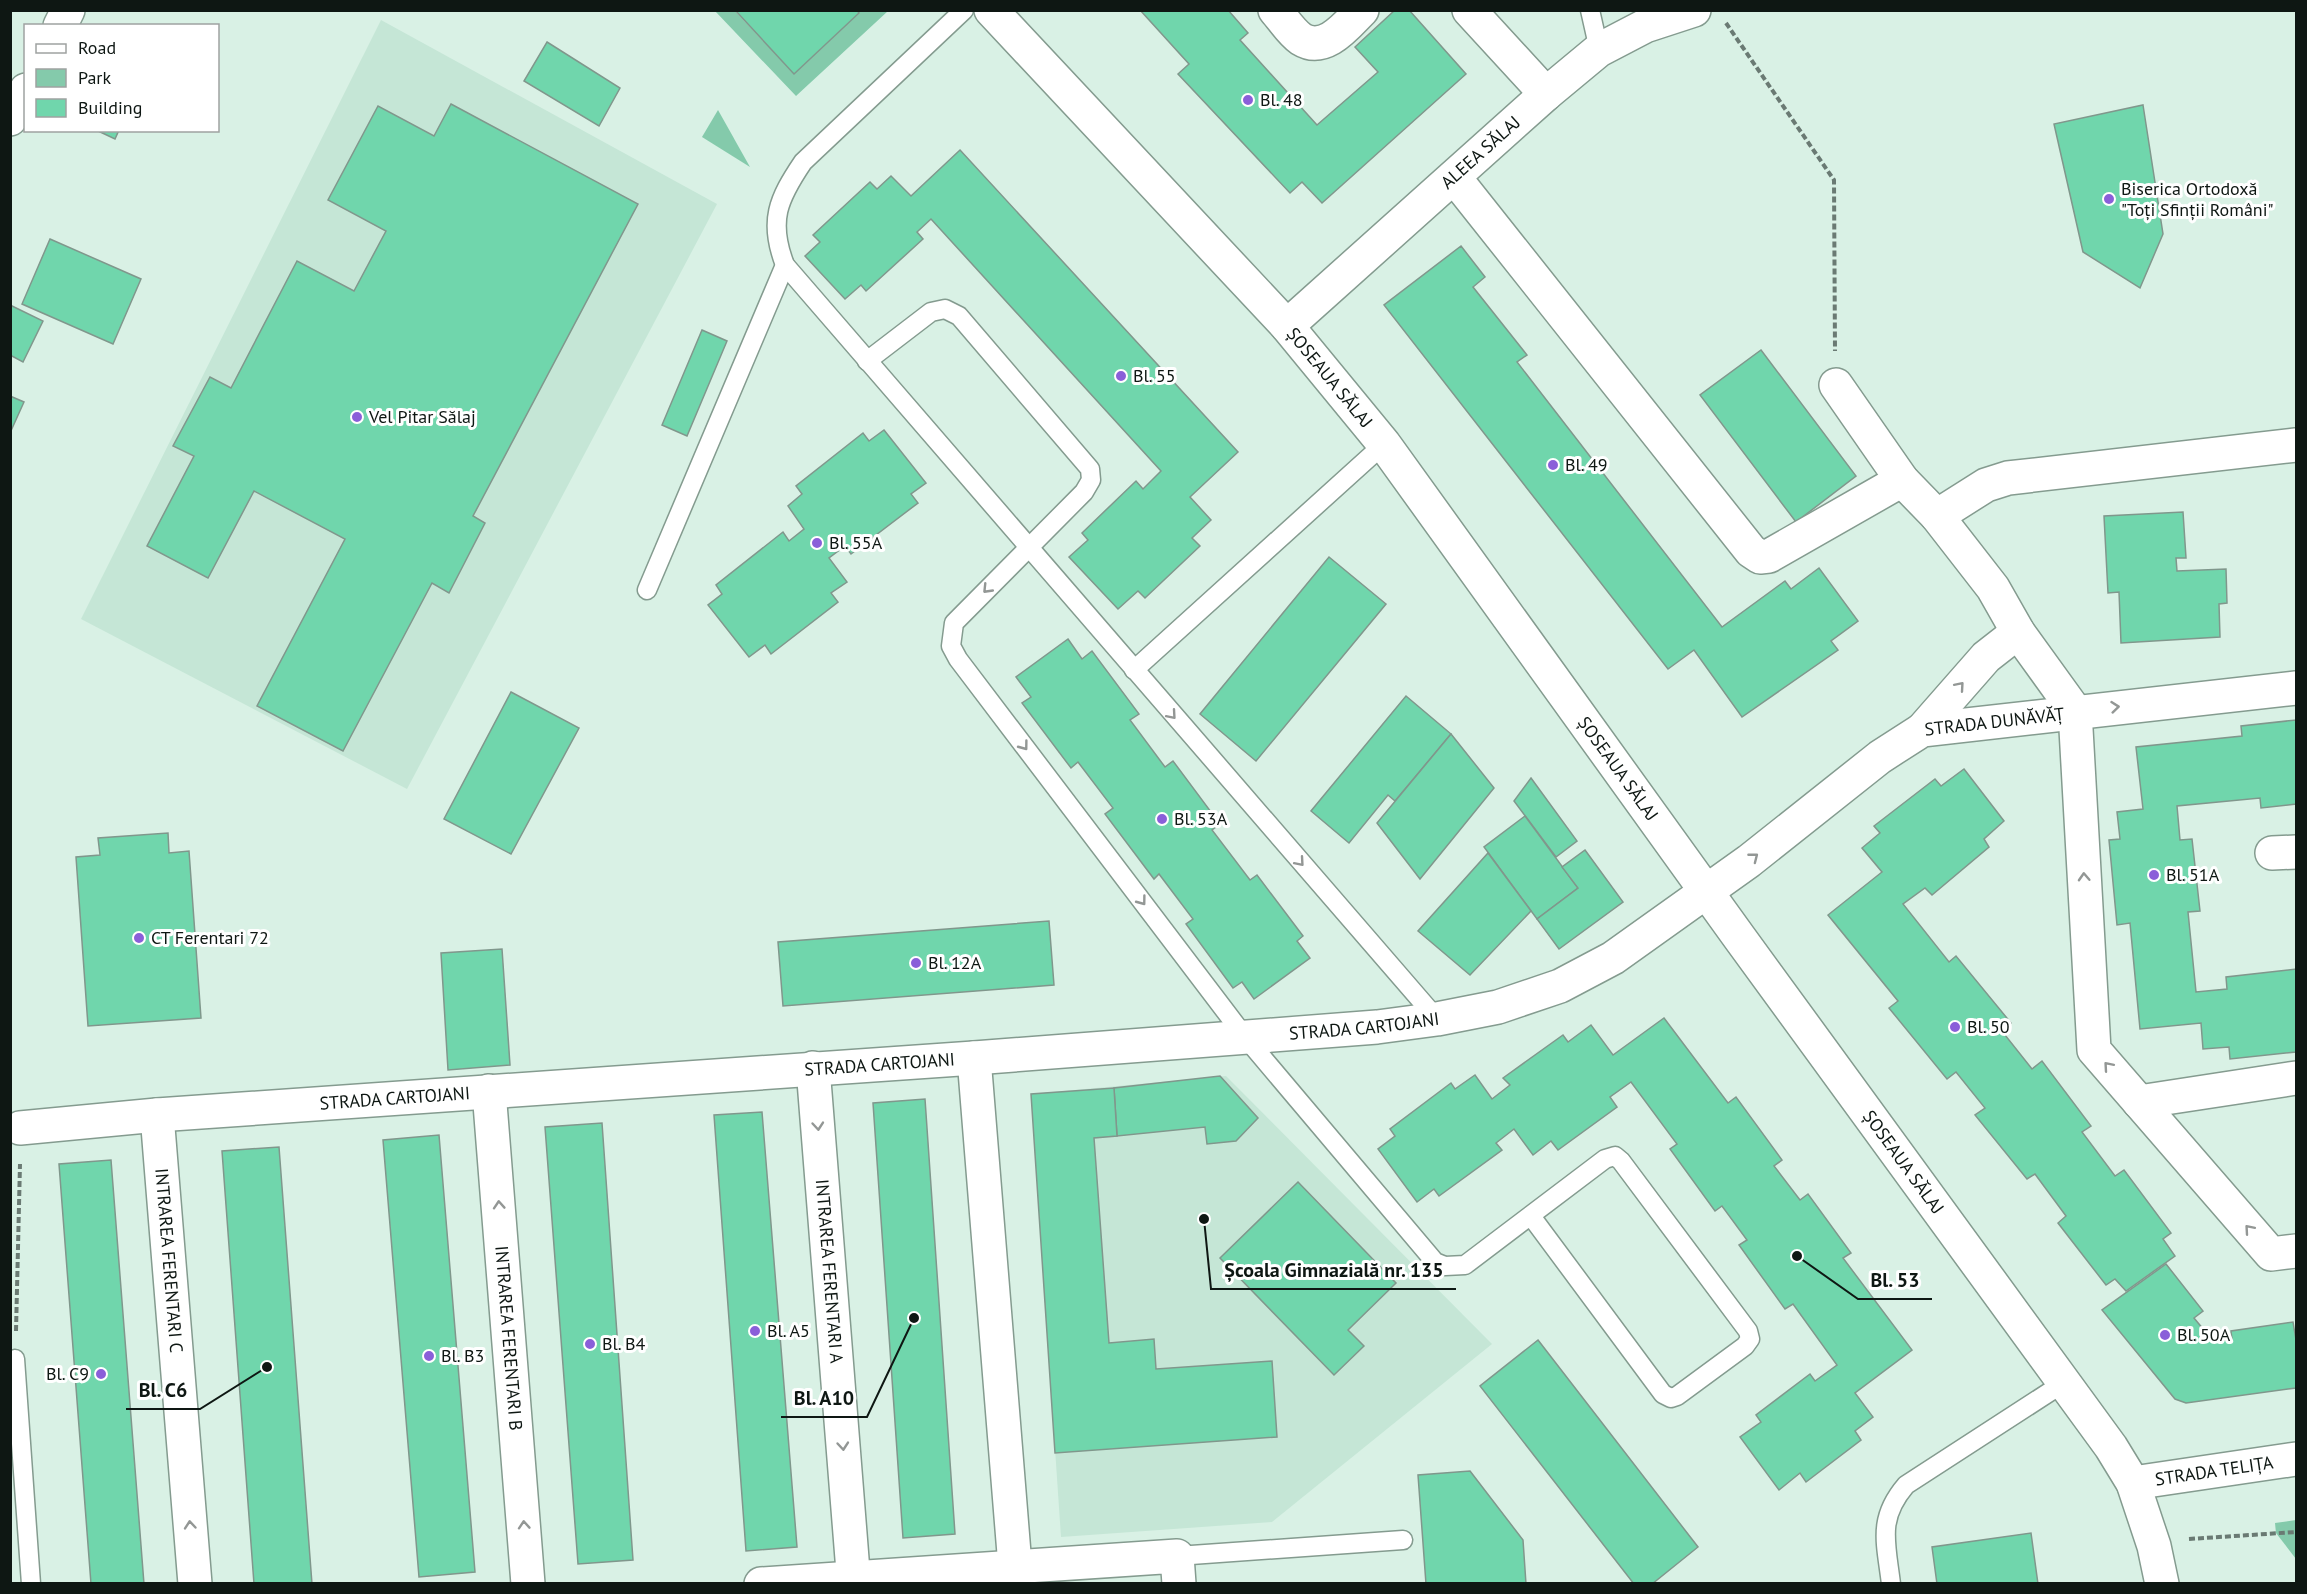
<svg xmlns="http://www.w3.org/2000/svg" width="2307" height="1594" font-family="'PT Sans',sans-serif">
  <rect width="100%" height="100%" fill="#d9f1e5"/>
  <g fill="#c5e6d6">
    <polygon points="381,20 717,204 407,789 81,619"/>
    <polygon points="1226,1076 1492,1344 1272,1522 1061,1537 1031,1094"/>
  </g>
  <g fill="#84caab">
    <polygon points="715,11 735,11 794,74 859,13 857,11 888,11 796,96"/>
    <polygon points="718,110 750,167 702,137"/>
    <polygon points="2296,1520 2296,1559 2276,1533 2275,1523"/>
  </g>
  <g fill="#70d6ac" stroke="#80978c" stroke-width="1.5">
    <polygon points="735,10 857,10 859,13 794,74"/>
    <polygon points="1140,10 1228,10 1248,33 1240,40 1317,125 1378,72 1355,47 1395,10 1409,10 1466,74 1322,203 1302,182 1290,193 1178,74 1189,64"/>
    <polygon points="547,42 620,88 599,126 524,81"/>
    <polygon points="451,104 638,204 473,516 485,523 449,593 432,583 343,751 257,706 345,539 254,491 208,578 147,546 194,456 173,446 210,377 231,388 297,261 354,291 386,231 328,200 378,106 434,136"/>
    <polygon points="2143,105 2163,234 2140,288 2083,252 2054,124"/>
    <polygon points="96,130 119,130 115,139"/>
    <polygon points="960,150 1238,452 1190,497 1211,520 1192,538 1200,546 1145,598 1138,591 1118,609 1069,557 1088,540 1082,533 1136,481 1143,489 1161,471 931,219 917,232 923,239 866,291 861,285 845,299 805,256 820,242 813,235 870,182 877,189 891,176 911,196"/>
    <polygon points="50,239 141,279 113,344 22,304"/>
    <polygon points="1461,246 1485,277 1473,287 1527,355 1517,362 1722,627 1785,581 1791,589 1819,568 1858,621 1831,641 1838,650 1742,717 1694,650 1668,669 1384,305"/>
    <polygon points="10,305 43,321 23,362 10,355"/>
    <polygon points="702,330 727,341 687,436 662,425"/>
    <polygon points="1761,350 1856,476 1796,522 1700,395"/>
    <polygon points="10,396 24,402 10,433"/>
    <polygon points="884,430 926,483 911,494 918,503 851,554 845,546 829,558 847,582 831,593 838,602 771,654 765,645 749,657 708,605 722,594 716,585 783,532 789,541 804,529 788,506 802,494 796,486 863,433 869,441"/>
    <polygon points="2183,512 2186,558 2176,558 2177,571 2226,569 2227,603 2219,604 2220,637 2121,643 2119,592 2108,593 2104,516"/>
    <polygon points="1329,557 1386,604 1256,761 1200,714"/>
    <polygon points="1068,639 1082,659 1092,651 1139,714 1130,720 1165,767 1173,761 1220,824 1212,830 1250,880 1257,875 1303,936 1297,941 1310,958 1254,999 1242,982 1233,988 1186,924 1193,919 1159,874 1154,879 1105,814 1113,808 1078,762 1071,768 1022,703 1031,697 1016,677"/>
    <polygon points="511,692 579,728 511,854 444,819"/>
    <polygon points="1406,696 1451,734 1395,801 1388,795 1349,843 1311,811"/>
    <polygon points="2296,720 2296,804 2261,808 2260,798 2177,806 2180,840 2192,839 2200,911 2188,912 2196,992 2227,989 2226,977 2296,969 2296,1052 2230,1059 2229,1047 2203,1049 2201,1023 2140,1029 2130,923 2117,925 2109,840 2120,839 2117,812 2143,809 2136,747 2242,736 2241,726"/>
    <polygon points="1451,734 1494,788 1420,879 1377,823"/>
    <polygon points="1964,769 2004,821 1984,839 1989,847 1932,895 1925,888 1903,904 1949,962 1956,956 2011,1023 2001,1030 2032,1069 2042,1061 2091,1126 2082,1132 2115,1176 2124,1170 2171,1233 2163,1239 2175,1256 2126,1291 2115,1279 2106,1285 2058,1223 2066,1216 2035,1174 2027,1179 1975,1115 1985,1108 1956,1072 1947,1079 1889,1008 1898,1001 1828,915 1882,872 1862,848 1880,833 1874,826 1935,779 1941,786"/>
    <polygon points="1531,778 1577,841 1556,857 1514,801"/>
    <polygon points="1525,816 1578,888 1537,919 1484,847"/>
    <polygon points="168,833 169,853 189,851 201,1018 88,1026 76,857 100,855 98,838"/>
    <polygon points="1585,850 1623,902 1559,949 1537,919 1578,888 1562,867"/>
    <polygon points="1488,853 1531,911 1470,975 1418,931"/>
    <polygon points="1049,921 1054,985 783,1006 778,942"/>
    <polygon points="502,949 510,1065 448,1070 441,953"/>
    <polygon points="1664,1018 1728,1103 1736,1097 1782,1160 1774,1166 1800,1200 1808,1194 1851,1253 1843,1258 1912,1350 1855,1393 1873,1417 1855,1431 1861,1440 1806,1482 1800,1473 1779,1490 1740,1437 1761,1422 1756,1415 1810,1374 1815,1381 1837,1365 1793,1304 1785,1309 1739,1245 1747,1240 1722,1206 1715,1211 1670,1149 1677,1144 1631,1082 1610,1097 1617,1107 1558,1150 1551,1141 1533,1155 1514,1129 1496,1143 1502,1150 1439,1196 1434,1189 1417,1202 1378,1149 1395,1136 1390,1129 1451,1083 1455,1089 1475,1075 1492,1099 1510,1085 1503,1078 1563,1035 1568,1042 1591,1025 1613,1055"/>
    <polygon points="1220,1076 1258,1118 1236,1141 1207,1144 1205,1127 1117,1136 1114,1088"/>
    <polygon points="1114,1088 1117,1136 1094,1138 1109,1343 1154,1339 1156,1369 1272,1361 1277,1437 1055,1453 1031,1094"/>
    <polygon points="925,1099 955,1534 903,1538 873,1103"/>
    <polygon points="762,1112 797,1547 746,1551 714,1115"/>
    <polygon points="602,1123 633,1560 578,1564 545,1127"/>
    <polygon points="439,1135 475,1572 419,1577 383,1140"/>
    <polygon points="279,1147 312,1584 254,1584 222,1151"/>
    <polygon points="111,1160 144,1584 91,1584 59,1164"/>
    <polygon points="1298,1182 1396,1283 1348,1330 1364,1346 1334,1375 1220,1258"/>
    <polygon points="2166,1264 2203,1311 2194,1318 2214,1342 2232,1339 2231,1331 2293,1322 2296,1340 2296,1388 2186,1403 2175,1399 2102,1310"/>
    <polygon points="1538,1340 1698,1547 1652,1584 1634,1584 1480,1386"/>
    <polygon points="1470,1471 1523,1540 1526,1584 1426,1584 1418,1475"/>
    <polygon points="2031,1533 2038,1584 1937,1584 1932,1547"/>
  </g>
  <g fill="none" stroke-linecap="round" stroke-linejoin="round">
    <defs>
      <g id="service">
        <path d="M964 10 803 162C778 199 768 221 785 265L1437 1019"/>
        <polyline points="1590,10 1599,50"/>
        <polyline points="867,361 931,312 945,309 959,316 1090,469 1091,480 1084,492 954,623 951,646 958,659 1245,1037 1435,1262 1445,1266 1465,1265 1605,1159 1615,1156 1621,1161 1748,1331 1750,1339 1745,1346 1677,1396 1671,1398 1663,1394 1531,1216"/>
        <polyline points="647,590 785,265"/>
        <polyline points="1134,670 1384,444"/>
        <polyline points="15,1359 31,1584"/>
        <polyline points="1177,1556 1403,1540"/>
        <path d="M1891 1584C1886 1542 1877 1519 1906 1485L2065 1382"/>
      </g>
      <g id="minor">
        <path d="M1275 10C1283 19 1291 32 1301 39 1325 54 1347 25 1362 10"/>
        <polyline points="1469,10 1546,94"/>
        <polyline points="1454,177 1751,551 1760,557 1769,556 1902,480"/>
        <path id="s1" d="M1287 326 1546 94 1599 50 1645 26 1694 10"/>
        <polyline points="1836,385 1902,480 1937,516"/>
        <polyline points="2296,445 2008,478 1986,485 1937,516 1993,588 2018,632 2075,711 2094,1050 2271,1254 2296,1251"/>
        <polyline points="1922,730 1986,657 2018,632"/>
        <polyline points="2272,853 2296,852"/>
        <polyline points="974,1058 1015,1566"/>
        <path id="s2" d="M813 1068 854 1584"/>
        <path id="s3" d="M489 1091 528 1584"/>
        <polyline points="2139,1102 2296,1078"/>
        <path id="s4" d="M157 1115 195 1584"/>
        <path id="s5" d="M20 1128 157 1115 974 1058 1377 1027 1437 1019 1498 1007 1560 986 1613 958 1749 861 1880 757 1922 730 2296 688"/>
        <path id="s6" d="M2133 1483 2296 1459"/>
        <polyline points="761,1584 1177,1556 1179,1584"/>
      </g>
      <g id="tertiary">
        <path id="s7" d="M991 10 1287 326 1384 444 1739 937 2111 1447 2133 1483 2154 1546 2162 1584"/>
        <polyline points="60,26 68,10"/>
        <polyline points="10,119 26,90"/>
      </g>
    </defs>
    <use href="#service" stroke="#849b8f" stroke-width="21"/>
    <use href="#minor" stroke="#849b8f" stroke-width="36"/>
    <use href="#tertiary" stroke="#849b8f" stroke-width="36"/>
    <g stroke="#6a7a73" stroke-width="4" stroke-dasharray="6 3" stroke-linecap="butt">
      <polyline points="1726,23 1834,180 1835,351"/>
      <polyline points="16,1331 20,1164"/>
      <polyline points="2189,1539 2296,1532"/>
    </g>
    <use href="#service" stroke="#fff" stroke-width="18"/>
    <use href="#minor" stroke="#fff" stroke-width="33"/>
    <use href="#tertiary" stroke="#fff" stroke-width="33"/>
  </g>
  <defs><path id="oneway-chevron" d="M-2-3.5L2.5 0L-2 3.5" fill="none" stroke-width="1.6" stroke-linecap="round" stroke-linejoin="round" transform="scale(1.5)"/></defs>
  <g stroke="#939795">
    <use href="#oneway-chevron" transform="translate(987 589) rotate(134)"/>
    <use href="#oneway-chevron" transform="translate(1960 686) rotate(-49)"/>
    <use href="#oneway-chevron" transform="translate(2115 707) rotate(-6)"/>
    <use href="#oneway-chevron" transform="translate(1172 715) rotate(49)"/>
    <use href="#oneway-chevron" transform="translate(1024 746) rotate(53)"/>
    <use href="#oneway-chevron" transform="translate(1754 857) rotate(-38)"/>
    <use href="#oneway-chevron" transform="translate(1300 862) rotate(49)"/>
    <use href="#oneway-chevron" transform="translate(2084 877) rotate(-93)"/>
    <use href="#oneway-chevron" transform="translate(1142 901) rotate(53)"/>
    <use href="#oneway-chevron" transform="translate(2108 1066) rotate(-131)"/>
    <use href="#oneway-chevron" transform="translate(818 1126) rotate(85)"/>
    <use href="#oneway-chevron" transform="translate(499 1205) rotate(-94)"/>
    <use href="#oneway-chevron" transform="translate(2249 1229) rotate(-131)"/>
    <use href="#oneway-chevron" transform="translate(843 1446) rotate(85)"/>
    <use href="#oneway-chevron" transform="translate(190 1525) rotate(-95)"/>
    <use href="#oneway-chevron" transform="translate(524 1525) rotate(-94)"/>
  </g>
  <g fill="#8a5fd9" stroke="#fff" stroke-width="2">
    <circle cx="1248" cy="100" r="6"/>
    <circle cx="2109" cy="199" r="6"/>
    <circle cx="1121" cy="376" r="6"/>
    <circle cx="357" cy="417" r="6"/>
    <circle cx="1553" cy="465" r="6"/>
    <circle cx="817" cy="543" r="6"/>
    <circle cx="1162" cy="819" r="6"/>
    <circle cx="2154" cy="875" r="6"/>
    <circle cx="139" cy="938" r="6"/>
    <circle cx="916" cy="963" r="6"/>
    <circle cx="1955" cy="1027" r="6"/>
    <circle cx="755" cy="1331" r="6"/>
    <circle cx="2165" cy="1335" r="6"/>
    <circle cx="590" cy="1344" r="6"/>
    <circle cx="429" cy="1356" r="6"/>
    <circle cx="101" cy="1374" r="6"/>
  </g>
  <g text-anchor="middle" stroke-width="6" stroke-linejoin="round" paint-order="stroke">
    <g font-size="18" fill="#0e1713" stroke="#fff" text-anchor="start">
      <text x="1260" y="106">Bl. 48</text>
      <text x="2121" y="195">Biserica Ortodoxă<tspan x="2121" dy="21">"Toți Sfinții Români"</tspan></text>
      <text x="1133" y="382">Bl. 55</text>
      <text x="369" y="423">Vel Pitar Sălaj</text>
      <text x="1565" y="471">Bl. 49</text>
      <text x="829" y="549">Bl. 55A</text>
      <text x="1174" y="825">Bl. 53A</text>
      <text x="2166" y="881">Bl. 51A</text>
      <text x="151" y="944">CT Ferentari 72</text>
      <text x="928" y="969">Bl. 12A</text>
      <text x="1967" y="1033">Bl. 50</text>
      <text x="767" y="1337">Bl. A5</text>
      <text x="2177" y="1341">Bl. 50A</text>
      <text x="602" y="1350">Bl. B4</text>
      <text x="441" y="1362">Bl. B3</text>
      <text x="89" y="1380" text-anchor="end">Bl. C9</text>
    </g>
    <g font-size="18" fill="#0e1713" stroke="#fff">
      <text dy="6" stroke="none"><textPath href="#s1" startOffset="260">ALEEA SĂLAJ</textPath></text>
      <text dy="6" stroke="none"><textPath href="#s7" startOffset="500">ȘOSEAUA SĂLAJ</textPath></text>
      <text dy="6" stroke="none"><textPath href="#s5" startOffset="2066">STRADA DUNĂVĂȚ</textPath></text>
      <text dy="6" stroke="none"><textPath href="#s7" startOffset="986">ȘOSEAUA SĂLAJ</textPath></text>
      <text dy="6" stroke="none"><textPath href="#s5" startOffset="1348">STRADA CARTOJANI</textPath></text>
      <text dy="6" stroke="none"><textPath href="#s5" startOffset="862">STRADA CARTOJANI</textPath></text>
      <text dy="6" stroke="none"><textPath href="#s5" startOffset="376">STRADA CARTOJANI</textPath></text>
      <text dy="6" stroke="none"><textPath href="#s7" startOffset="1472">ȘOSEAUA SĂLAJ</textPath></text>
      <text dy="6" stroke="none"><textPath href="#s4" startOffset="146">INTRAREA FERENTARI C</textPath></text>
      <text dy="6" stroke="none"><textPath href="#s2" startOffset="204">INTRAREA FERENTARI A</textPath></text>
      <text dy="6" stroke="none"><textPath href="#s3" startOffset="248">INTRAREA FERENTARI B</textPath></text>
      <text dy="6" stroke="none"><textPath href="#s6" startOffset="82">STRADA TELIȚA</textPath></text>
    </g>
  </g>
  <path fill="none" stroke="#0e1713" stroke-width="2" d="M1204 1219L1211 1289H1456M1797 1256L1858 1299H1932M267 1367L200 1409H126M914 1318L867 1417H781"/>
  <g fill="#0e1713" stroke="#fff" stroke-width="2">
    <circle cx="1204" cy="1219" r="6"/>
    <circle cx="1797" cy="1256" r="6"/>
    <circle cx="267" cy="1367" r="6"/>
    <circle cx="914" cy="1318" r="6"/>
  </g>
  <g font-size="20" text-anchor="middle" font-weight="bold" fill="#0e1713" stroke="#fff" stroke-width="6" stroke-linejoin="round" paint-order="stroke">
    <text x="1334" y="1277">Școala Gimnazială nr. 135</text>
    <text x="1895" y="1287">Bl. 53</text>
    <text x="163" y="1397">Bl. C6</text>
    <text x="824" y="1405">Bl. A10</text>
  </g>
  <rect width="2307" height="1594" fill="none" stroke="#0e1713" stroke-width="24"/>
  <rect x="24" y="24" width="195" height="108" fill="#ffffff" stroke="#9fa2a1" stroke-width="1.5"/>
  <rect x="36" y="44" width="30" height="9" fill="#ffffff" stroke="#9fa2a1" stroke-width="1.5"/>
  <text x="78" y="54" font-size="18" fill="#0e1713">Road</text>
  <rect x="36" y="69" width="30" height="18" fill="#84caab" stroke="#9fa2a1" stroke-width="1.5"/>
  <text x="78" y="84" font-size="18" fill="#0e1713">Park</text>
  <rect x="36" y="99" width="30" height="18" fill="#70d6ac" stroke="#9fa2a1" stroke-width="1.5"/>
  <text x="78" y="114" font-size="18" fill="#0e1713">Building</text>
</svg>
